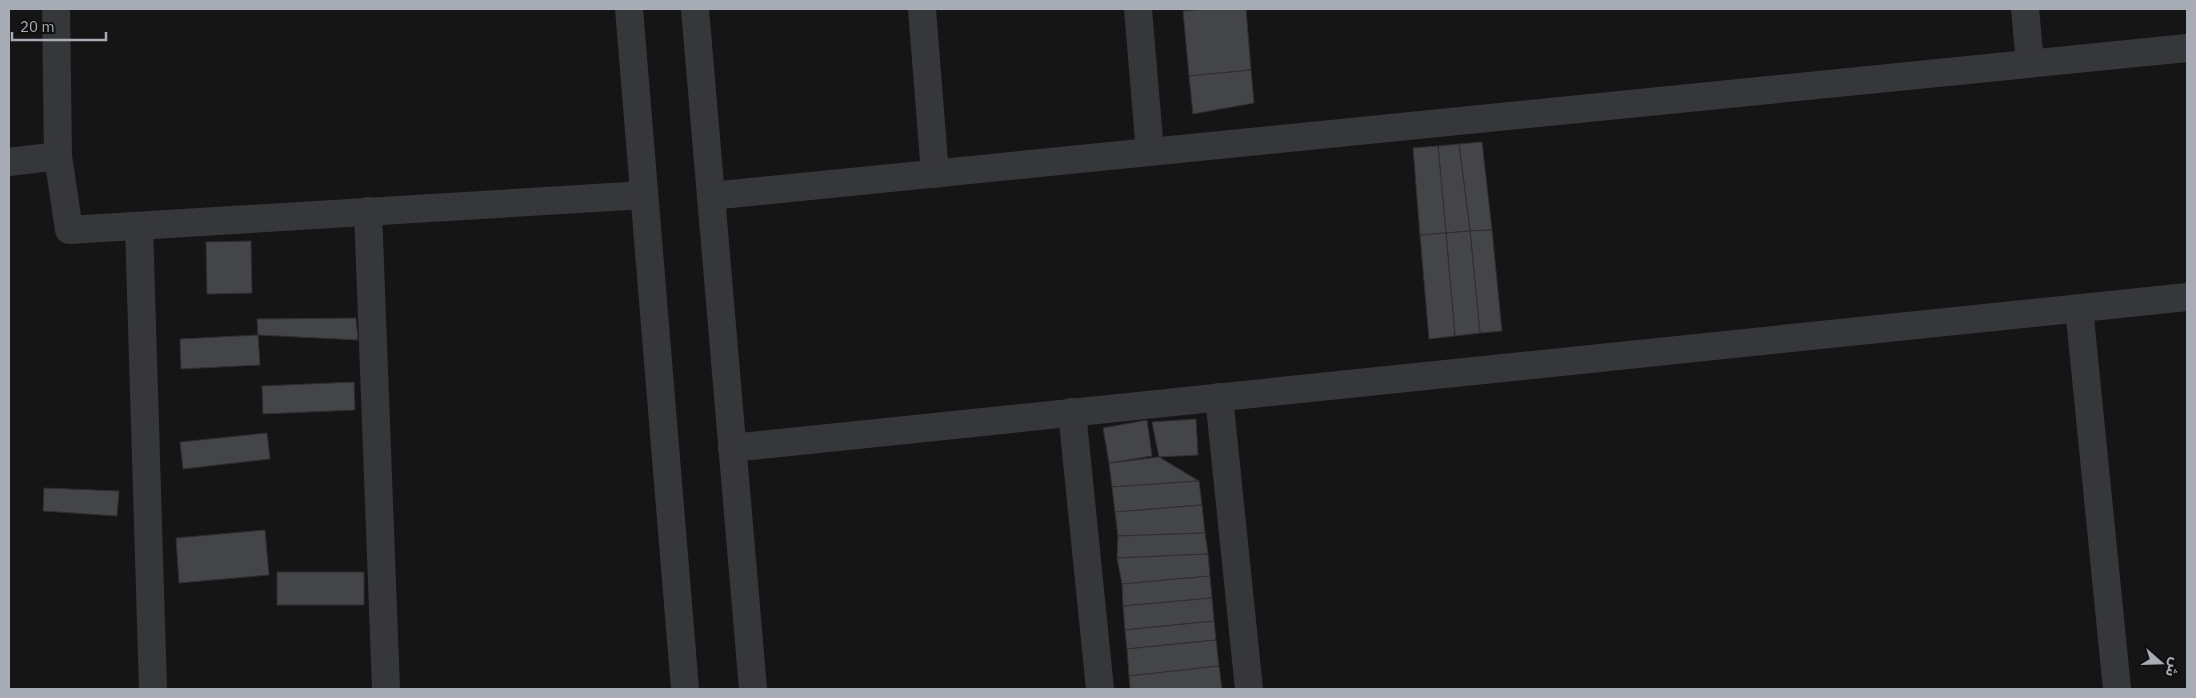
<svg xmlns="http://www.w3.org/2000/svg" width="2196" height="698" font-family="'IBM Plex Sans','Noto Sans Arabic',sans-serif">
  <rect width="100%" height="100%" fill="#151516"/>
  <g fill="#444549" stroke="#2f2f32">
    <polygon points="1206,9 1246,9 1251,70 1189,76 1183,11"/>
    <polygon points="1251,70 1254,103 1193,114 1189,76"/>
    <polygon points="1482,142 1492,230 1470,231 1459,144"/>
    <polygon points="1459,144 1470,231 1446,233 1438,146"/>
    <polygon points="1438,146 1446,233 1420,235 1413,148"/>
    <polygon points="1492,230 1502,331 1480,333 1470,231"/>
    <polygon points="1470,231 1480,333 1455,336 1446,233"/>
    <polygon points="1446,233 1455,336 1429,339 1420,235"/>
    <polygon points="251,241 252,293 207,294 206,242"/>
    <polygon points="356,318 358,340 258,335 257,319"/>
    <polygon points="258,335 260,365 181,369 180,339"/>
    <polygon points="354,382 355,410 263,414 262,386"/>
    <polygon points="1196,419 1198,455 1159,457 1152,422"/>
    <polygon points="1147,420 1152,456 1109,463 1103,428"/>
    <polygon points="267,433 270,459 183,469 180,442"/>
    <polygon points="1159,457 1199,481 1112,487 1109,463"/>
    <polygon points="1199,481 1202,505 1115,512 1112,487"/>
    <polygon points="44,488 119,491 117,516 43,511"/>
    <polygon points="1202,505 1205,533 1118,536 1115,512"/>
    <polygon points="265,530 269,575 179,583 176,538"/>
    <polygon points="1205,533 1208,554 1117,558 1118,536"/>
    <polygon points="1208,554 1210,576 1122,584 1117,558"/>
    <rect x="277" y="572" width="87" height="33"/>
    <polygon points="1210,576 1212,598 1123,606 1122,584"/>
    <polygon points="1212,598 1214,621 1125,630 1123,606"/>
    <polygon points="1214,621 1216,640 1127,649 1125,630"/>
    <polygon points="1216,640 1219,666 1129,676 1127,649"/>
    <polygon points="1219,666 1222,689 1130,689 1129,676"/>
  </g>
  <g fill="none" stroke-linecap="round" stroke-linejoin="round">
    <g stroke="#36373b" stroke-width="28">
      <polyline points="56,9 58,156 69,230 644,195"/>
      <polyline points="629,9 685,689"/>
      <polyline points="695,9 753,689"/>
      <polyline points="922,9 935,174"/>
      <polyline points="1138,9 1150,152"/>
      <polyline points="2025,9 2030,63"/>
      <polyline points="9,162 58,156"/>
      <polyline points="711,196 2187,48"/>
      <polyline points="368,211 386,689"/>
      <polyline points="139,226 153,689"/>
      <polyline points="2079,308 2117,689"/>
      <polyline points="1219,397 1249,689"/>
      <polyline points="1072,412 1100,689"/>
      <polyline points="732,448 2187,297"/>
    </g>
  </g>
  <rect width="2196" height="698" fill="none" stroke="#a8acb5" stroke-width="20"/>
  <g transform="translate(2161 663) rotate(110)" stroke="#101011" stroke-width="4" paint-order="stroke">
  <path d="M0-4L9 19L0 12L-9 19Z" fill="#a8acb5"/>
  <text y="-8" font-size="14" font-weight="bold" text-anchor="middle" fill="#a8acb5">ش</text>
  </g>
  <path d="M12 32v8h94v-8" fill="none" stroke="#a8acb5" stroke-width="2.5"/>
  <text x="20" y="32" font-size="15" fill="#a8acb5" stroke="#101011" stroke-width="4" paint-order="stroke">20 m</text>
</svg>
